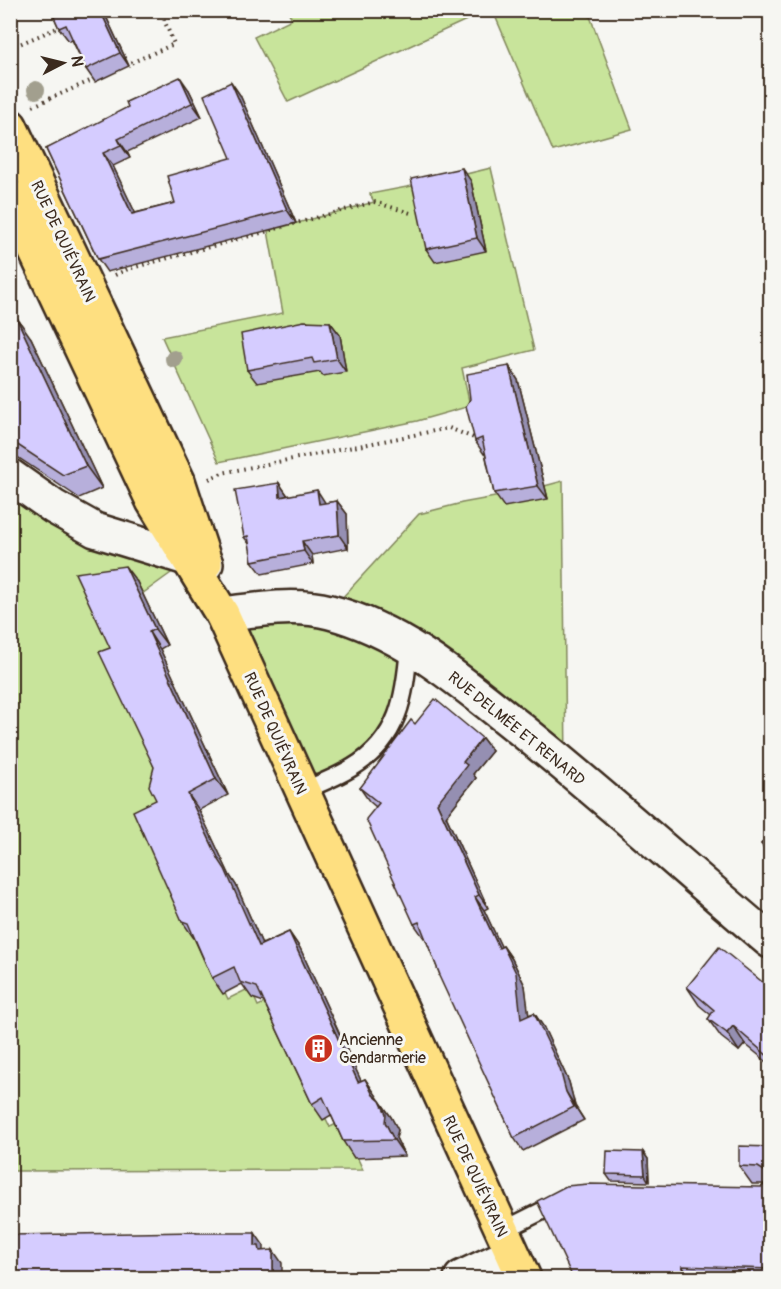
<svg xmlns="http://www.w3.org/2000/svg" width="781" height="1289" font-family="Pangolin,sans-serif">
  <rect width="100%" height="100%" fill="#f6f6f2"/>
  <filter id="ink" filterUnits="userSpaceOnUse"><feTurbulence type="fractalNoise" baseFrequency=".0167" numOctaves="2"/><feDisplacementMap in="SourceGraphic" scale="12" xChannelSelector="R" yChannelSelector="G"/><feConvolveMatrix kernelMatrix="1 2 1 2 8 2 1 2 1" color-interpolation-filters="sRGB"/></filter>
  <g filter="url(#ink)">
    <g fill="#c8e49b" stroke="#82875c" stroke-width="1.5">
      <polygon points="288,11 486,11 288,102 254,37 292,19"/>
      <polygon points="493,11 588,11 632,129 553,151"/>
      <polygon points="491,168 534,350 462,368 470,406 417,421 219,462 162,337 283,313 268,231 374,202 370,194 433,182"/>
      <polygon points="563,481 566,765 410,648 406,688 378,746 302,791 222,614 329,612 419,514 462,503 522,492"/>
      <polygon points="11,502 54,507 189,560 142,594 178,805 150,835 228,999 250,988 258,1006 269,1001 330,1127 341,1122 363,1170 11,1171"/>
    </g>
    <g fill="none" stroke-linecap="round" stroke-linejoin="round">
      <defs>
        <g id="service">
          <path d="M302 791C319 784 337 777 353 767 399 739 405 697 409 647"/>
          <polyline points="502,1231 560,1202"/>
        </g>
        <g id="minor">
          <polyline points="10,476 54,507 95,530 206,564"/>
          <path d="M222 614C258 610 294 603 330 612 403 631 461 682 518 727 604 796 686 870 770 941"/>
          <polyline points="461,1278 512,1254"/>
        </g>
        <g id="primary">
          <polyline points="10,126 178,481 205,563"/>
          <polyline points="10,197 153,501 222,614 524,1278"/>
        </g>
      </defs>
      <use href="#service" stroke="#3b2a1e" stroke-width="21"/>
      <use href="#minor" stroke="#3b2a1e" stroke-width="38"/>
      <use href="#primary" stroke="#3b2a1e" stroke-width="38"/>
      <g stroke="#3b2a1e" stroke-width="4" stroke-dasharray="1.5 4.5" stroke-linecap="butt">
        <polyline points="10,48 62,26"/>
        <polyline points="126,65 174,44 160,10"/>
        <polyline points="33,106 97,78"/>
        <polyline points="293,224 374,202 414,214"/>
        <polyline points="115,275 128,269 283,227"/>
        <polyline points="209,479 222,473 449,428 474,438"/>
      </g>
      <use href="#service" stroke="#f6f6f2" stroke-width="16"/>
      <use href="#minor" stroke="#f6f6f2" stroke-width="33"/>
      <use href="#primary" stroke="#fedf80" stroke-width="33"/>
    </g>
    <g fill="#a29f8e">
      <circle cx="36" cy="90" r="9"/>
      <circle cx="174" cy="359" r="9"/>
    </g>
    <g fill="#b7afdb" stroke="#3b2a1e" stroke-width="1.5">
      <polygon points="51,10 103,10 129,66 95,82 86,69 72,40 69,41 59,28"/>
      <polygon points="231,82 240,95 296,223 107,272 98,259 46,149 189,90 202,117 127,152 130,158 113,166 135,213 175,203 231,158"/>
      <polygon points="471,181 486,251 435,262 426,249"/>
      <polygon points="10,317 31,338 102,488 79,498 10,452"/>
      <polygon points="330,322 340,335 346,372 323,376 320,372 257,383 247,370"/>
      <polygon points="509,366 518,380 548,499 504,507 494,493 485,453 484,454 475,441"/>
      <polygon points="279,483 288,496 325,503 337,501 347,514 348,548 312,555 313,564 262,574 252,561 250,545 244,537"/>
      <polygon points="137,582 167,645 160,649 228,795 199,810 230,876 236,885 262,944 289,932 300,948 361,1081 365,1079 391,1117 398,1130 396,1138 405,1156 354,1158 343,1141 331,1115 323,1120 312,1104 264,1002 252,998 242,984 223,994 212,978 194,938 193,937 182,921 156,800 154,767 110,648"/>
      <polygon points="415,724 482,738 492,751 473,774 476,778 446,816 488,908 484,910 501,947 503,946 512,959 525,986 528,1015 534,1013 543,1026 569,1082 575,1106 584,1120 523,1151 514,1138 440,975 425,937 424,938 414,924 376,807 369,801 360,788"/>
      <polygon points="771,833 771,857 761,844"/>
      <polygon points="687,987 771,989 771,1068 767,1062 745,1044 739,1051 721,1037 708,1019 711,1015 699,1005"/>
      <polygon points="771,1147 771,1278 573,1278 762,1187 764,1184 752,1184 739,1166"/>
      <polygon points="643,1152 648,1159 649,1182 611,1181 606,1174"/>
    </g>
    <g fill="#958fb2" stroke="#3b2a1e" stroke-width="1.5">
      <polygon points="100,10 103,10 129,66 120,53"/>
      <polygon points="180,77 189,90 202,117 192,103"/>
      <polygon points="231,82 240,95 296,223 287,210"/>
      <polygon points="118,139 127,152 130,158 121,145"/>
      <polygon points="103,153 113,166 142,227 132,214"/>
      <polygon points="462,168 471,181 486,251 477,238"/>
      <polygon points="15,315 31,338 102,488 86,466"/>
      <polygon points="330,322 340,335 346,372 337,359"/>
      <polygon points="509,366 518,380 548,499 538,486"/>
      <polygon points="279,483 288,496 280,497"/>
      <polygon points="317,490 326,504 319,504"/>
      <polygon points="337,501 347,514 348,548 339,535"/>
      <polygon points="302,541 312,555 313,564 304,551"/>
      <polygon points="125,566 137,582 167,645 155,629"/>
      <polygon points="149,632 160,649 228,795 216,779"/>
      <polygon points="482,738 492,751 473,774 476,778 446,816 488,908 479,895 437,803 463,762"/>
      <polygon points="188,794 199,810 230,876 236,885 270,962 259,946"/>
      <polygon points="475,897 484,910 508,961 499,948"/>
      <polygon points="289,932 300,948 369,1098 358,1082"/>
      <polygon points="503,946 512,959 525,986 531,1032 521,1019"/>
      <polygon points="534,1013 543,1026 569,1082 575,1106 584,1120 566,1092"/>
      <polygon points="733,1026 745,1044 739,1051 727,1033"/>
      <polygon points="365,1079 376,1095 384,1112 373,1095"/>
      <polygon points="380,1101 391,1117 398,1130 396,1138 405,1156 394,1140 385,1122"/>
      <polygon points="643,1152 648,1159 649,1182 645,1175"/>
      <polygon points="255,1233 264,1246 264,1253 268,1259 255,1246"/>
      <polygon points="273,1250 282,1263 282,1278 273,1278"/>
      <polygon points="682,1266 691,1278 688,1278"/>
    </g>
    <g fill="#d5ccff" stroke="#3b2a1e" stroke-width="1.5">
      <polygon points="51,10 100,10 120,53 86,69 66,25 59,28"/>
      <polygon points="180,77 192,103 118,139 121,145 103,153 132,214 175,203 167,176 231,158 204,95 231,82 287,210 98,259 46,149 128,107 126,102"/>
      <polygon points="462,168 477,238 426,249 411,179"/>
      <polygon points="15,315 86,466 63,475 10,440 10,317"/>
      <polygon points="304,321 330,322 337,359 314,363 312,358 247,370 241,334"/>
      <polygon points="509,366 538,486 494,493 482,438 475,441 466,406 470,399 467,374"/>
      <polygon points="279,483 280,497 317,490 319,504 337,501 339,535 302,541 304,551 252,561 248,536 244,537 235,490"/>
      <polygon points="125,566 155,629 149,632 216,779 188,794 219,860 225,869 259,946 289,932 358,1082 365,1079 373,1095 380,1101 386,1114 385,1122 394,1140 343,1141 323,1097 312,1104 257,987 240,982 234,967 212,978 188,923 182,921 133,811 156,800 149,786 154,767 99,652 110,648 75,573"/>
      <polygon points="435,699 482,738 463,762 467,765 437,803 479,895 475,897 499,948 503,946 516,973 521,1019 534,1013 560,1069 566,1092 574,1107 514,1138 439,976 440,975 419,922 414,924 366,819 379,803 360,788 411,720 415,724"/>
      <polygon points="771,833 771,852 761,844"/>
      <polygon points="719,947 771,989 771,1066 766,1063 770,1058 733,1026 727,1033 708,1019 714,1010 687,987"/>
      <polygon points="739,1146 771,1147 771,1269 682,1266 688,1278 573,1278 537,1201 566,1186 588,1184 762,1187 767,1182 766,1172 758,1167 739,1166"/>
      <polygon points="607,1151 643,1152 645,1175 606,1174"/>
      <polygon points="196,1232 196,1233 255,1233 255,1246 259,1246 260,1251 273,1250 273,1278 10,1278 10,1235"/>
    </g>
  </g>
  <defs>
    <symbol id="building-disc" viewBox="-11 -11 22 22"><circle r="9.5" fill="#c8321e" stroke="#f6f6f2"/><path d="M-4-6H4V6H1V3H-1V6H-4ZM-2.5-4.3h1.7v1.8h-1.7ZM.8-4.3h1.7v1.8H.8ZM-2.5-1h1.7V.8h-1.7ZM.8-1h1.7V.8H.8Z" fill="#fff"/></symbol>
  </defs>
  <g fill-rule="evenodd">
    <use href="#building-disc" x="302" y="1032" width="33" height="33"/>
  </g>
  <g text-anchor="middle" stroke-width="6" stroke-linejoin="round" paint-order="stroke">
    <g font-size="16" fill="#3b2a1e" stroke="#f6f6f2">
      <text transform="translate(64 241) rotate(65)" y="6">RUE DE QUIÉVRAIN</text>
      <text transform="translate(517 728) rotate(39)" y="6">RUE DELMÉE ET RENARD</text>
      <text transform="translate(276 733) rotate(66)" y="6">RUE DE QUIÉVRAIN</text>
      <text transform="translate(476 1176) rotate(65)" y="6">RUE DE QUIÉVRAIN</text>
    </g>
    <g font-size="16" fill="#3b2a1e" stroke="#f6f6f2" text-anchor="start">
      <text x="339" y="1045">Ancienne<tspan x="339" dy="18">Gendarmerie</tspan></text>
    </g>
  </g>
  <rect width="781" height="1289" fill="none" stroke="#f6f6f2" stroke-width="36"/>
  <rect x="18" y="18" width="745" height="1253" fill="none" stroke="#3b2a1e" stroke-width="2" filter="url(#ink)"/>
  <g transform="translate(63 63) rotate(83)" stroke="#f6f6f2" stroke-width="4.5" paint-order="stroke">
  <path d="M0-4.5L10 22L0 15L-10 22Z" fill="#3b2a1e"/>
  <text y="-9" font-size="16" font-weight="bold" text-anchor="middle" fill="#3b2a1e">N</text>
  </g>
</svg>
